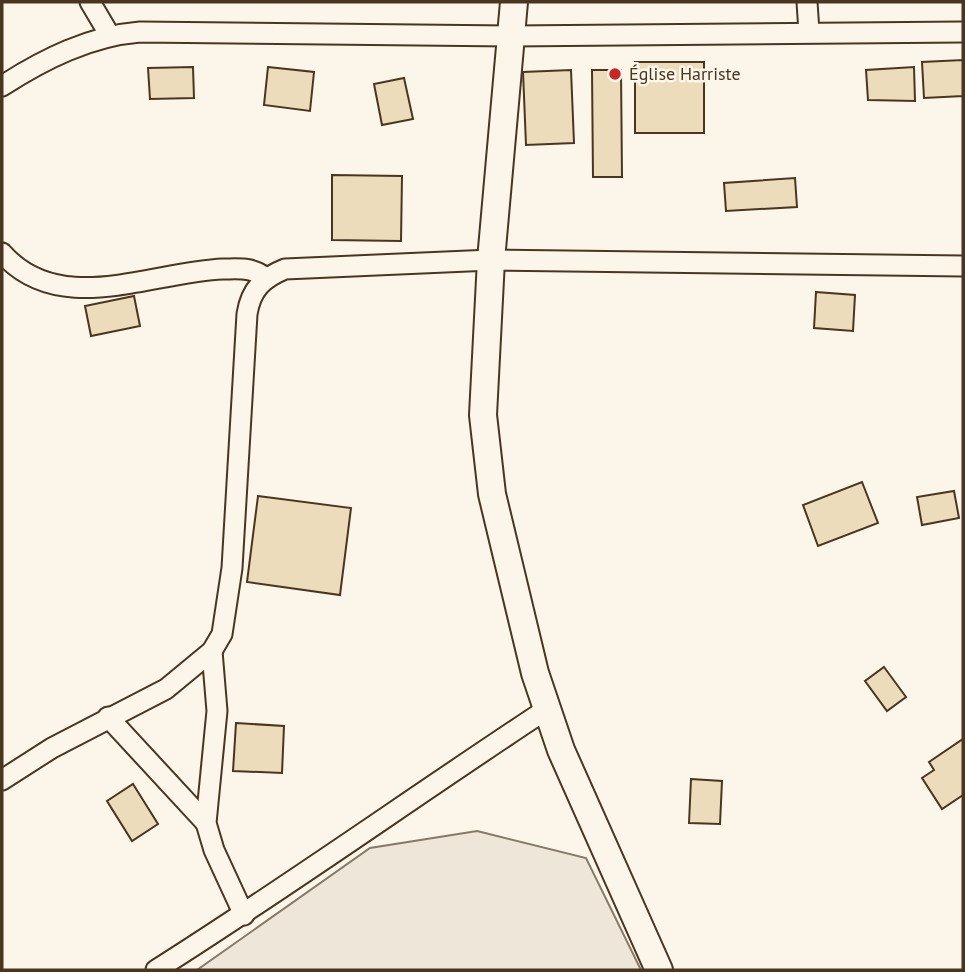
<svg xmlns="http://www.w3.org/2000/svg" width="965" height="972" font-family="'PT Sans',sans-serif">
  <rect width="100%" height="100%" fill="#fbf6e9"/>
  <polygon fill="#ede6d9" stroke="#887966" stroke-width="2" points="477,831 586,858 641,970 197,970 370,848"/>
  <g fill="#ecdcbc" stroke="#4a3520" stroke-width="2">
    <polygon points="963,60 963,96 924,98 922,62"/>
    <rect x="635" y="62" width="69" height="71"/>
    <polygon points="193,67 194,98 150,99 148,68"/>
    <polygon points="268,67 314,72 310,111 264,105"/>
    <polygon points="914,67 915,101 868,100 866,70"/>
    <polygon points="571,70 574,143 526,145 523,72"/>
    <polygon points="592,70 621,70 622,177 593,177"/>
    <polygon points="404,78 413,119 382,125 374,84"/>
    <polygon points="332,175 402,176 401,241 332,240"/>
    <polygon points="795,178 797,207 726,211 724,183"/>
    <polygon points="816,292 855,295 853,331 814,328"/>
    <polygon points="134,296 140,326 91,336 85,306"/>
    <polygon points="862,482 878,523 818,546 803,505"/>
    <polygon points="954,491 959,518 922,525 917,497"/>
    <polygon points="258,496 351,508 340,595 247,582"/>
    <polygon points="884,667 906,697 887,711 865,681"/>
    <polygon points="236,723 284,726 282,773 233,771"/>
    <polygon points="963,739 963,795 942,809 922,778 934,770 929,762"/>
    <polygon points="691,779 722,781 720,824 689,823"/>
    <polygon points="133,784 158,824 132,841 107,801"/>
  </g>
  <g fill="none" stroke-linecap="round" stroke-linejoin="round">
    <defs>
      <g id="street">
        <polyline points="90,2 109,34"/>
        <polyline points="807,2 809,32"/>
        <path d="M2 86C44 59 90 36 140 32L511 36 963 32"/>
        <path d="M2 253C59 318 150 272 223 269 240 269 251 267 265 277"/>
        <polyline points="212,651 217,711 206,823 214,850 244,915"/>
        <polyline points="108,717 206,823"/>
        <path d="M2 780 52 748 166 689 212 651 222 634 232 568 247 314C251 289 263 278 285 269L491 260 963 266"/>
        <path d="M156 970C289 886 416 795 547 709"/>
      </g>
      <polyline id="secondary" points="514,2 491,260 483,415 492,494 535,673 561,750 659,970"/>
    </defs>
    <use href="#street" stroke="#4a3520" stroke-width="23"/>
    <use href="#secondary" stroke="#4a3520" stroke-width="30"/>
    <use href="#street" stroke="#fbf6e9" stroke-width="19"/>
    <use href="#secondary" stroke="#fbf6e9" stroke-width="26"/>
  </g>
  <circle fill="#c62828" stroke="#fbf6e9" stroke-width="2.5" cx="615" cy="74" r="7"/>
  <g text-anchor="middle" stroke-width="5" stroke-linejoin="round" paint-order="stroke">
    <g font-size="18" fill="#4a3520" stroke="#fbf6e9" text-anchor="start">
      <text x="629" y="80">Église Harriste</text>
    </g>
  </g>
  <rect width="965" height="972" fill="none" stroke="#4a3520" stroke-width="7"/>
</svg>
